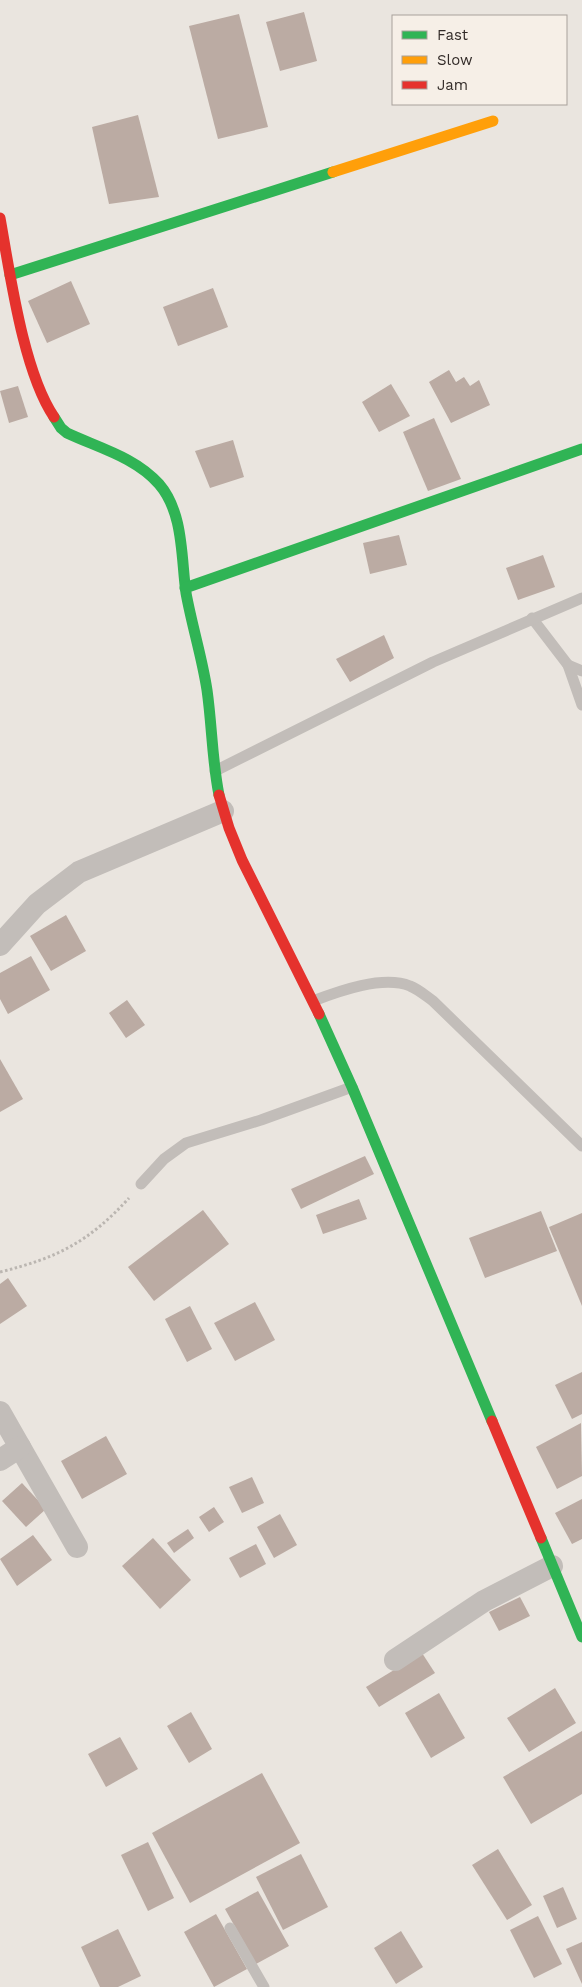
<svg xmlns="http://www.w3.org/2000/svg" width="582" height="1987" font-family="'Work Sans',sans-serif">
  <rect width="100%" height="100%" fill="#eae5df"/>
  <g fill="#bbaba3">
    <polygon points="304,12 317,61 280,71 266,22"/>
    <polygon points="239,14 268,127 218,139 189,26"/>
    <polygon points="138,115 159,197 109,204 92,127"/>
    <polygon points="71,281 90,324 47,343 28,301"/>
    <polygon points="213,288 228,327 178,346 163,307"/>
    <polygon points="449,370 456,382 464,377 470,386 479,380 490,405 451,423 429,382"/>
    <polygon points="391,384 410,416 379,432 362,402"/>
    <polygon points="18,386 28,417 9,423 0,391"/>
    <polygon points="434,418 461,479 428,491 403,432"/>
    <polygon points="233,440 244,477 210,488 195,451"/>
    <polygon points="399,535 407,565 370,574 363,543"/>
    <polygon points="543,555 555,587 518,600 506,568"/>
    <polygon points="384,635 394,658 350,682 336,659"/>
    <polygon points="66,915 86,951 51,971 30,936"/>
    <polygon points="31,956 50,990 8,1014 0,999 0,973"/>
    <polygon points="127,1000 145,1025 126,1038 109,1013"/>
    <polygon points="0,1059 23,1099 0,1112"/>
    <polygon points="365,1156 374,1174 301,1209 291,1189"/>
    <polygon points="359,1199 367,1219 323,1234 316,1215"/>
    <polygon points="203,1210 229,1244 154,1301 128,1267"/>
    <polygon points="541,1211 557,1251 485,1278 469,1238"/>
    <polygon points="582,1213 582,1306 549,1227"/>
    <polygon points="8,1278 27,1306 0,1324 0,1284"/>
    <polygon points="255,1302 275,1340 235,1361 214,1323"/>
    <polygon points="190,1306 212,1349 187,1362 165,1319"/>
    <polygon points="582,1372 582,1414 572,1419 555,1385"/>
    <polygon points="581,1423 582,1476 557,1489 536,1447"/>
    <polygon points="106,1436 127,1474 82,1499 61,1461"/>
    <polygon points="252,1477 264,1503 242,1513 229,1487"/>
    <polygon points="22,1483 46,1509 26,1527 2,1501"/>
    <polygon points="582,1499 582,1539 572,1544 555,1513"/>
    <polygon points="214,1507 224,1522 209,1532 199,1517"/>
    <polygon points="280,1514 297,1545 274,1558 257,1527"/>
    <polygon points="188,1529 194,1538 174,1553 167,1543"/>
    <polygon points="33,1535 52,1560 17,1586 0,1559"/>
    <polygon points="153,1538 191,1580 160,1609 122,1566"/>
    <polygon points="256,1544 266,1564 240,1578 229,1558"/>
    <polygon points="520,1597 530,1616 499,1631 489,1612"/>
    <polygon points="422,1653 435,1673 379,1707 366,1687"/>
    <polygon points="555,1688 576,1723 529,1752 507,1718"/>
    <polygon points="439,1693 465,1738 431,1758 405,1713"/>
    <polygon points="191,1712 212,1749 189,1763 167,1726"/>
    <polygon points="582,1731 582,1794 531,1824 503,1777"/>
    <polygon points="120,1737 138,1769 106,1787 88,1754"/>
    <polygon points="262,1773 300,1843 190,1903 152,1833"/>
    <polygon points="148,1842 174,1898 148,1911 121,1855"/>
    <polygon points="498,1849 532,1905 507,1920 472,1865"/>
    <polygon points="301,1854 328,1907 283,1930 256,1877"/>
    <polygon points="563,1887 577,1919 557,1928 543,1896"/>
    <polygon points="258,1891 289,1946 256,1964 225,1909"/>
    <polygon points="216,1914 247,1969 214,1987 184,1932"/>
    <polygon points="538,1916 562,1964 534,1978 510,1930"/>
    <polygon points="118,1929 141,1976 118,1987 100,1987 81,1947"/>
    <polygon points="401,1931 423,1967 396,1984 374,1948"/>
    <polygon points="582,1942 582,1984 566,1949"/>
  </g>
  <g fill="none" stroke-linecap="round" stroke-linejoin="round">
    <path stroke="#bbb6b1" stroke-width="3" stroke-dasharray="2.5 2.5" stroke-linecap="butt" d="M0 1272C57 1258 89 1242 129 1198"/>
    <g stroke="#c2bdb9" stroke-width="11">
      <polyline points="532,618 568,665 582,705"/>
      <polyline points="568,665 582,671"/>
      <polyline points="215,771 433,662 582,598"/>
      <path d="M313 1001C339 991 383 975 410 986 418 989 426 996 433 1001L582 1146"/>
      <polyline points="141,1184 164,1159 186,1143 261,1120 352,1087"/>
      <polyline points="230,1928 264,1987"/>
    </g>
    <g stroke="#c2bdb9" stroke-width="22">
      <polyline points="0,945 37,904 79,872 223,811"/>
      <polyline points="0,1412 77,1547"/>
      <polyline points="0,1460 20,1447"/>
      <polyline points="395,1660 484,1601 552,1566"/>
    </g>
    <g stroke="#30b455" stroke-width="11">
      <polyline points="10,275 333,172"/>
      <path d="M54 417 61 428 67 433C99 448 135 457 159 484 184 513 181 558 186 593 192 626 202 657 207 690 212 725 212 760 219 795"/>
      <polyline points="185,588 582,449"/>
      <polyline points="319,1014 352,1087 492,1421"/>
      <polyline points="541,1538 582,1637"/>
    </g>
    <polyline stroke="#ff9f0a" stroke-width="11" points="333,172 493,121"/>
    <g stroke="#e5322d" stroke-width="11">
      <path d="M0 218C10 273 23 371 54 417"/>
      <polyline points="219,795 229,828 242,860 319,1014"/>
      <polyline points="492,1421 541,1538"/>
    </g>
  </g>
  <rect x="392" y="15" width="175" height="90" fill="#f6efe7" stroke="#a8a19b"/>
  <rect x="402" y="31" width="25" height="8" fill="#30b455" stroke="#a8a19b"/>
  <text x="437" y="40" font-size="15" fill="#322b28">Fast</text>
  <rect x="402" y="56" width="25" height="8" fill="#ff9f0a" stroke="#a8a19b"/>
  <text x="437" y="65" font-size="15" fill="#322b28">Slow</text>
  <rect x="402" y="81" width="25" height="8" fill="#e5322d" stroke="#a8a19b"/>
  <text x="437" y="90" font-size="15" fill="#322b28">Jam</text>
</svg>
